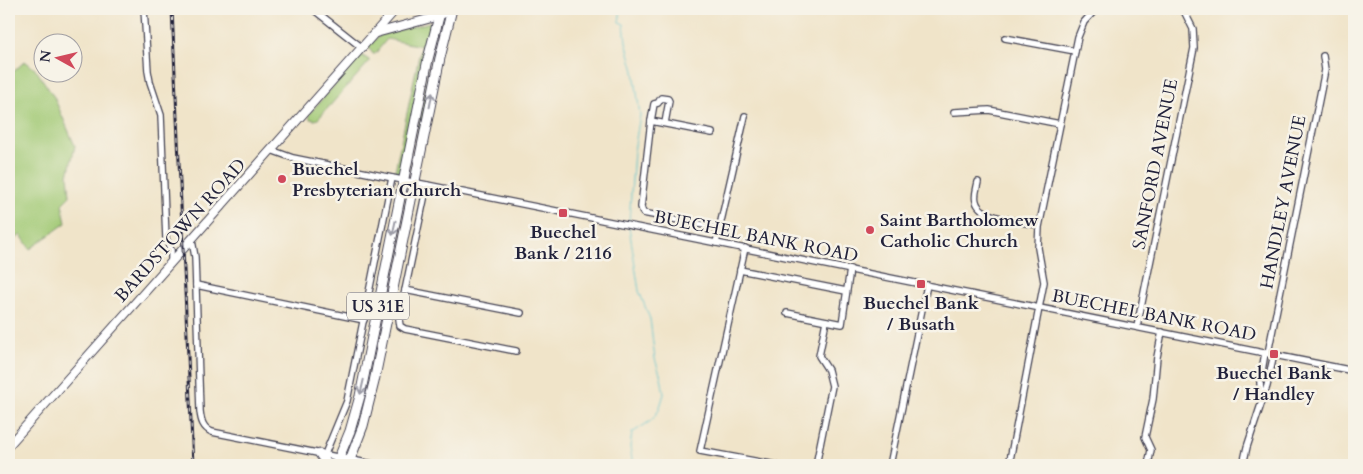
<svg xmlns="http://www.w3.org/2000/svg" width="1363" height="474" font-family="Cardo,serif">
  <rect width="100%" height="100%" fill="#f7f3e8"/>
  <filter id="ink" filterUnits="userSpaceOnUse"><feTurbulence type="fractalNoise" baseFrequency=".02" numOctaves="2"/><feDisplacementMap in="SourceGraphic" scale="10" xChannelSelector="R" yChannelSelector="G"/><feConvolveMatrix kernelMatrix="1 2 1 2 8 2 1 2 1" color-interpolation-filters="sRGB"/></filter>
  <filter id="wash" filterUnits="userSpaceOnUse"><feTurbulence type="fractalNoise" baseFrequency=".0096" numOctaves="4" result="noise"/><feDisplacementMap in="SourceGraphic" scale="20" xChannelSelector="R" yChannelSelector="G"/><feGaussianBlur stdDeviation="1.12" result="paint"/><feColorMatrix in="noise" values="0 0 0 0 0 0 0 0 0 0 0 0 0 0 0 0 0 1.4 0 .05"/><feComposite in="paint" operator="in"/></filter>
  <g filter="url(#wash)">
    <rect width="100%" height="100%" fill="#f0e4c9"/>
    <g fill="#a1c975" stroke="#627658">
      <polygon points="430,22 432,25 400,170 398,173 395,171 421,46 387,39 375,54 373,54 368,47 380,35"/>
      <polygon points="436,46 438,48 412,172 425,90 433,51"/>
      <polygon points="361,55 369,60 369,62 318,119 315,120 310,119 309,114"/>
      <polygon points="25,61 36,70 54,97 75,146 68,175 70,196 62,204 66,223 30,249 21,235 9,243 9,76"/>
    </g>
    <g fill="none" stroke-linecap="round" stroke-linejoin="round">
      <g stroke="#53c0c9" stroke-width="1">
        <polyline points="621,9 619,22 624,24 626,42 634,71 640,115 634,151 629,223"/>
        <polyline points="629,227 639,291 650,319 655,359 661,377 664,394 659,410 652,420 632,433 630,447 633,465"/>
      </g>
    </g>
  </g>
  <g filter="url(#ink)">
    <g fill="none" stroke-linecap="round" stroke-linejoin="round">
      <defs>
        <g id="street">
          <polyline points="144,9 148,71 150,82 161,115 166,239 171,250 171,262"/>
          <polyline points="313,9 361,47"/>
          <polyline points="1005,38 1075,51"/>
          <polyline points="954,112 989,110 1060,124"/>
          <polyline points="651,121 654,104 658,103 661,98 668,99 669,101 665,123"/>
          <polyline points="712,133 651,121 641,207 643,213 719,228"/>
          <polyline points="271,150 293,158 1354,371"/>
          <path d="M978 182C977 188 974 195 976 201 980 219 1023 222 1039 225"/>
          <polyline points="427,185 399,319 400,326 405,329 516,351"/>
          <path d="M192 240 195 257 200 411C201 421 203 428 212 432L377 465"/>
          <polyline points="716,243 745,116"/>
          <polyline points="745,248 700,451 776,465"/>
          <polyline points="740,270 846,291"/>
          <polyline points="196,285 364,320"/>
          <polyline points="405,290 521,313"/>
          <polyline points="787,313 842,324 850,269"/>
          <polyline points="1137,327 1194,48 1193,29 1183,9"/>
          <polyline points="1268,353 1325,70 1323,56"/>
          <polyline points="1261,400 1260,382 1265,353"/>
          <polyline points="325,454 347,401 392,178"/>
          <polyline points="816,465 832,386 828,370 819,356 826,321"/>
          <polyline points="890,465 927,285"/>
          <polyline points="1009,465 1044,282 1038,248 1039,227 1078,37 1084,22 1096,9"/>
          <polyline points="1148,465 1151,450 1145,437 1153,399 1157,357 1162,332"/>
          <polyline points="1243,465 1247,447 1267,386 1274,354"/>
        </g>
        <g id="secondary">
          <polyline points="376,33 439,16 451,9"/>
          <polyline points="9,445 396,9"/>
        </g>
        <g id="primary">
          <polyline points="320,454 328,465"/>
          <polyline points="336,465 350,431 360,396 428,59 441,9"/>
          <polyline points="348,465 363,426 374,382 440,58 452,9"/>
        </g>
      </defs>
      <use href="#street" stroke="#413f50" stroke-width="8"/>
      <use href="#secondary" stroke="#413f50" stroke-width="10"/>
      <use href="#primary" stroke="#413f50" stroke-width="11"/>
      <use href="#street" stroke="#fff" stroke-width="5.5"/>
      <use href="#secondary" stroke="#fff" stroke-width="8"/>
      <use href="#primary" stroke="#fff" stroke-width="9"/>
      <defs>
        <polyline id="rail" points="172,9 193,465"/>
      </defs>
      <use href="#rail" stroke="#22223b" stroke-width="3"/>
      <use href="#rail" stroke="#f7f3e8" stroke-width="1" stroke-dasharray="4" stroke-linecap="butt"/>
    </g>
    <defs><path id="oneway-shaft" d="M-6 0H5M1.5-3L5.5 0L1.5 3" fill="none" stroke-width="1.6" stroke-linecap="round" stroke-linejoin="round" transform="scale(1.25)"/></defs>
    <g stroke="#9c9ca7">
      <use href="#oneway-shaft" transform="translate(431 100) rotate(-79)"/>
      <use href="#oneway-shaft" transform="translate(394 228) rotate(102)"/>
      <use href="#oneway-shaft" transform="translate(362 387) rotate(103)"/>
    </g>
  </g>
  <g fill="#d1495b" stroke="#f7f3e8" stroke-width="2">
    <circle cx="282" cy="179" r="5"/>
    <rect x="558" y="208" width="10" height="10" rx="2.5"/>
    <circle cx="870" cy="230" r="5"/>
    <rect x="916" y="279" width="10" height="10" rx="2.5"/>
    <rect x="1269" y="349" width="10" height="10" rx="2.5"/>
  </g>
  <g text-anchor="middle" stroke-width="5" stroke-linejoin="round" paint-order="stroke">
    <rect fill="#f7f3e8" stroke="#62616f" stroke-width="1" x="347" y="292.5" width="62" height="27" rx="4"/>
    <g font-size="16" font-weight="bold" fill="#22223b">
      <text x="378" y="312">US 31E</text>
    </g>
    <g font-size="18" fill="#22223b" stroke="#f7f3e8">
      <text transform="translate(1155 164) rotate(-79)" y="6">SANFORD AVENUE</text>
      <text transform="translate(1283 202) rotate(-79)" y="6">HANDLEY AVENUE</text>
      <text transform="translate(180 230) rotate(-48)" y="6">BARDSTOWN ROAD</text>
      <text transform="translate(756 236) rotate(11)" y="6">BUECHEL BANK ROAD</text>
      <text transform="translate(1154 315) rotate(11)" y="6">BUECHEL BANK ROAD</text>
    </g>
    <g font-size="18" font-weight="bold" fill="#22223b" stroke="#f7f3e8">
      <text x="292" y="175" text-anchor="start">Buechel<tspan x="292" dy="21">Presbyterian Church</tspan></text>
      <text x="880" y="226" text-anchor="start">Saint Bartholomew<tspan x="880" dy="21">Catholic Church</tspan></text>
      <text x="563" y="238">Buechel<tspan x="563" dy="21">Bank / 2116</tspan></text>
      <text x="921" y="309">Buechel Bank<tspan x="921" dy="21">/ Busath</tspan></text>
      <text x="1274" y="379">Buechel Bank<tspan x="1274" dy="21">/ Handley</tspan></text>
    </g>
  </g>
  <rect width="1363" height="474" fill="none" stroke="#f7f3e8" stroke-width="30"/>
  <g transform="translate(58 58) rotate(278)"><circle r="24" fill="#f7f3e8" stroke="#a29fa3"/>
  <path d="M0-4L9 19L0 12L-9 19Z" fill="#d1495b"/>
  <text y="-8" font-size="14" font-weight="bold" text-anchor="middle" fill="#22223b">N</text>
  </g>
</svg>
